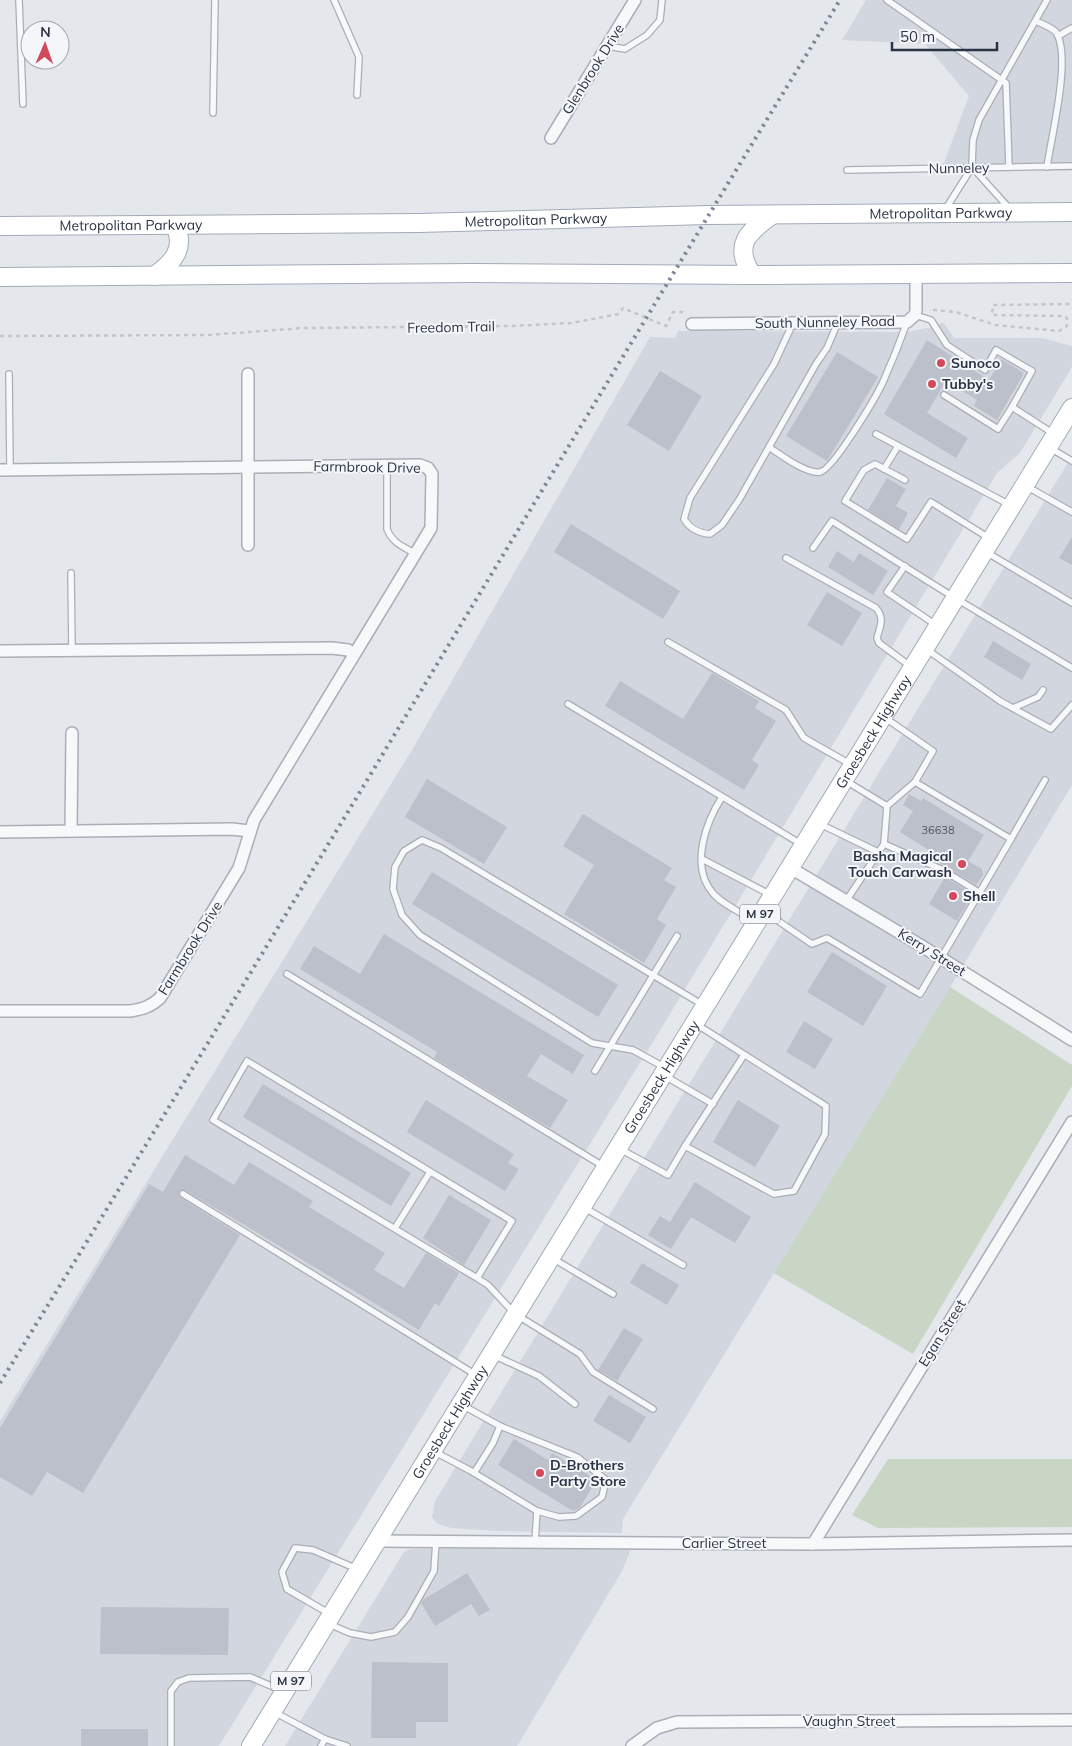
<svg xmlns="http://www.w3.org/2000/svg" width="1072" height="1746" font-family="Mulish,sans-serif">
  <rect width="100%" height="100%" fill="#e4e7ec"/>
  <g fill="#d2d6de">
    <polygon points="866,0 1072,0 1072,171 942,168 969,96 925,44 842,40"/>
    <polygon points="943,322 954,338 1042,338 1072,346 1072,367 1020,453 997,473 670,1014 219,1746 0,1746 0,1421 415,745 650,337 675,338 678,331 908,332 932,327"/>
    <polygon points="1072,456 1072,785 950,987 623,1519 622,1533 497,1531 451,1528 438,1524 432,1518 435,1501"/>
    <polygon points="632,1547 622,1571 517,1746 285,1746 393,1570 403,1553 410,1549"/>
  </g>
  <g fill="#c9d6c5">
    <polygon points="950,987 1072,1065 1072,1086 913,1354 774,1273"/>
    <polygon points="888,1459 1072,1459 1072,1527 878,1528 852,1515"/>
  </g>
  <g fill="#bbc0ca">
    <polygon points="927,340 989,380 1001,359 1024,373 997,420 974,406 977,400 946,381 927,413 968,438 956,458 884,414"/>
    <polygon points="837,352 878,377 827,461 786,436"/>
    <polygon points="660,371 702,396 669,451 627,425"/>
    <polygon points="887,478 906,489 896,506 908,513 899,529 868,510"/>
    <polygon points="571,524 680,591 663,619 554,552"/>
    <polygon points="1072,537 1072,565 1059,558"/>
    <polygon points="837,551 854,562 859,553 888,571 873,595 828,567"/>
    <polygon points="827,592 862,613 842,646 807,625"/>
    <polygon points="993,641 1031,664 1022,680 984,657"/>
    <polygon points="712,673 759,701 755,708 776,721 752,760 759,765 744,790 605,706 620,681 683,719"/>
    <polygon points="427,779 507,827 484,864 405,817"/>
    <polygon points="909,794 921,801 923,798 984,835 968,861 982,869 983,875 976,885 929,856 932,852 900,832 913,811 903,805"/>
    <polygon points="583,814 672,868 664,880 676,887 657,919 666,925 644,963 564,914 594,865 563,846"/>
    <polygon points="432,872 618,985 598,1017 412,904"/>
    <polygon points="945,877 973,894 957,921 929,904"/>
    <polygon points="384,934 584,1055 573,1074 541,1054 527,1076 568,1100 550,1128 434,1058 437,1052 300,969 314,946 360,974"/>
    <polygon points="832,952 887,986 863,1026 807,992"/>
    <polygon points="804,1021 833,1039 815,1069 786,1052"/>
    <polygon points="263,1084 411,1173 391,1206 243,1117"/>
    <polygon points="426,1100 514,1154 508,1163 519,1169 505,1191 407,1132"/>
    <polygon points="738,1100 780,1126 755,1167 713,1142"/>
    <polygon points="185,1155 234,1185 249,1162 313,1201 309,1207 385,1253 374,1270 404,1288 426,1253 459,1273 439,1306 435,1303 419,1330 246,1226 185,1190 181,1190 178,1193 181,1198 240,1235 83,1493 47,1472 32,1496 0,1477 0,1428 149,1184 163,1192"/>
    <polygon points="695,1182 751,1217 735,1243 691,1217 671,1249 648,1235 660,1216 670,1222"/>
    <polygon points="449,1195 491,1220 464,1265 423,1238"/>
    <polygon points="642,1263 679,1285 667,1305 630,1283"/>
    <polygon points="624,1328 643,1339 617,1381 598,1370"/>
    <polygon points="609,1395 646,1417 630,1443 593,1421"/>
    <polygon points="514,1439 548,1460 552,1453 597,1480 580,1507 573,1511 498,1465"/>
    <polygon points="467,1573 490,1610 479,1616 471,1604 435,1626 421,1603 423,1600"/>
    <polygon points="101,1607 229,1608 228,1655 100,1654"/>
    <polygon points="372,1662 448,1663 448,1722 416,1722 416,1738 371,1738"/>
    <rect x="81" y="1729" width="67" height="17"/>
  </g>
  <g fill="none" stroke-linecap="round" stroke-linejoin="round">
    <defs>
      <g id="service">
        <polyline points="19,0 23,104"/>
        <polyline points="334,0 359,57 357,95"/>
        <polyline points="887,0 1006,83 1009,167"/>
        <path d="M1036 21C1042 24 1051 27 1056 32 1072 57 1051 137 1047 167"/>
        <polyline points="1058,36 1072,28"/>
        <polyline points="607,46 625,49 647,35 660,20 662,0"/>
        <polyline points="213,113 215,0"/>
        <polyline points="972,167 973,140 979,120 1047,0"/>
        <polyline points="847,170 1072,166"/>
        <polyline points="945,210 972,167 1009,208"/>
        <polyline points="915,315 931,320 947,345 985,370 996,350 1032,371 1012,407 1054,434"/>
        <path d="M793 323 774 364 690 498 684 519C690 529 698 533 710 534L722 525 739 500 816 364 827 348 838 322"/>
        <polyline points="9,374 10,470"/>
        <polyline points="944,395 998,429 1012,407"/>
        <polyline points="876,434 1010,505"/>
        <path d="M769 447C781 455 806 474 820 472 833 470 876 397 883 382 892 362 900 342 907 322"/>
        <polyline points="1050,448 1072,461"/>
        <path d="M387 465V529C392 543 404 547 416 554"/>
        <polyline points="884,469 898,446"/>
        <polyline points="905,480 875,464 864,470 845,501 907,539 931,502 989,538"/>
        <polyline points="1026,486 1072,512"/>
        <polyline points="813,548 832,521 955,598 1072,668"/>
        <polyline points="986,552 1072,603"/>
        <path d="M786 558 876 608C885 619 880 626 877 638L879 643 910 666"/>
        <polyline points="905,566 887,592 936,625"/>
        <polyline points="71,573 72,650"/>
        <polyline points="668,642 786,710 804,738 850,764"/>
        <polyline points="926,649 1000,701 1051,729 1072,705"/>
        <polyline points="568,704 801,844"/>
        <polyline points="1013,708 1038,697 1043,690"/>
        <polyline points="884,717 933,751 915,782 1011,839 1045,780"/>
        <polyline points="846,781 887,806"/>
        <path d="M722 797C706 822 690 865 712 892 721 904 741 912 754 921"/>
        <polyline points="820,824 878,852"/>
        <polyline points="884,844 943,870 980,893"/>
        <polyline points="702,859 771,895"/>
        <polyline points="846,901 884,844 887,806 915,782"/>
        <polyline points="765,912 812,944 827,938 920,994 1011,839"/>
        <polyline points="287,974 603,1166"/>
        <polyline points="664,1067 633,1050 592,1043 420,935 402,915 393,889 395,867 404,851 422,840 441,848 703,1005"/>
        <polyline points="595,1071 677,936"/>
        <polyline points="665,1076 713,1104"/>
        <polyline points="685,1146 744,1055"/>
        <polyline points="620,1149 668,1175 685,1146 774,1194 794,1191 825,1134 826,1106 696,1024"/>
        <polyline points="183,1194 476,1375"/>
        <polyline points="583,1207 683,1265"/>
        <polyline points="395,1228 430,1172"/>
        <polyline points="552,1258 613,1294"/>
        <polyline points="477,1278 512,1221 247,1061 213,1120 477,1278 488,1285 515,1314 580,1354 593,1372 653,1409"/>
        <polyline points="493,1355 539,1376 575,1404"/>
        <polyline points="435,1452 471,1471 537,1511 559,1517 576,1516 602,1497 606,1480 577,1457 500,1426 462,1405"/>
        <polyline points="474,1473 493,1443 500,1426"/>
        <polyline points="535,1542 537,1511"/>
        <polyline points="330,1614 287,1589 282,1572 295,1548 313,1550 357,1569"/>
        <polyline points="329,1624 350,1633 371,1637 395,1632 408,1617 434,1571 436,1541"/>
        <polyline points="274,1712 325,1739 347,1746"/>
        <polyline points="171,1746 171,1691 178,1682 189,1678 250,1677 283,1691"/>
        <polyline points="321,1746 325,1739"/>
      </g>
      <g id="minor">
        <polyline points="551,138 635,0"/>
        <polyline points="692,324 907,322 915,315 916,310 916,274"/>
        <path d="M0 470 420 465 428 468 432 474 431 528 254 820 239 868 160 998C150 1007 143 1009 130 1011H0"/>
        <polyline points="248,545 248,374"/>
        <polyline points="0,651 332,648 348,650 354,654"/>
        <polyline points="71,831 72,733"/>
        <polyline points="0,832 232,829 249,831"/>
        <polyline points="789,867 920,945 1072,1040"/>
        <polyline points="377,1541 813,1544 1072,1540"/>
        <polyline points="813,1544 1072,1122"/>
        <polyline points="632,1746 657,1728 677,1722 1072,1720"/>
      </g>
      <g id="primary">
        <path id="s1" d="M0 226 419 223 708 215 1072 212"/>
        <path d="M752 275C733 245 747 233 772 215"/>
        <path d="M154 276C173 263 186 248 175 225"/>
        <polyline points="0,277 474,273 752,275 1072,273"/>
        <path id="s2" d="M251 1746 1072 408"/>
      </g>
    </defs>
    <use href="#service" stroke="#a9aeb7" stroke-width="8"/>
    <use href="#minor" stroke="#a9aeb7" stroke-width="14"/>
    <use href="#primary" stroke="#a3abb8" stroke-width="20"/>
    <g stroke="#c2c5cb" stroke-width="2.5" stroke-dasharray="4 4" stroke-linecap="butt">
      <polyline points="933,310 956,312 995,325 1059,331 1067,326 1067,318 1064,316 992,315 993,305 1072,304"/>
      <polyline points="0,336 208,335 304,328 511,326 571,323 619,314 623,308 666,326 673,312 687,312"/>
    </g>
    <use href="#service" stroke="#f7f8fa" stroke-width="5.5"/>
    <use href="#minor" stroke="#f7f8fa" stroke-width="11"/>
    <use href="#primary" stroke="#fff" stroke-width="18"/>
    <path stroke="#7d8696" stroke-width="4" stroke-dasharray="2.5 5" stroke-linecap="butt" d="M0 1383C283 924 558 460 840 0"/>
  </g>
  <g fill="#d1495b" stroke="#f4f6f9" stroke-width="2">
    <circle cx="941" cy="363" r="5"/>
    <circle cx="932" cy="384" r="5"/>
    <circle cx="962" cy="864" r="5"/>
    <circle cx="953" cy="896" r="5"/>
    <circle cx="540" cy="1473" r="5"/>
  </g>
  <g text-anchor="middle" stroke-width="4" stroke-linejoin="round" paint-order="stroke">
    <g font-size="11" fill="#4f5766">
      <text x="938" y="834">36638</text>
    </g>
    <g fill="#f4f6f9" stroke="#676e7b" stroke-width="1">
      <rect x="740" y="904.5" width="40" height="19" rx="4"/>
      <rect x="271" y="1671.5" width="40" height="19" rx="4"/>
    </g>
    <g font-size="12" font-weight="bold" fill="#2b3445">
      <text x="760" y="918">M 97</text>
      <text x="291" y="1685">M 97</text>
    </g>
    <g font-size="14" fill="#2b3445" stroke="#f4f6f9">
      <text transform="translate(593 69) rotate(-58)" y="5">Glenbrook Drive</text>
      <text transform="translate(959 168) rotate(-1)" y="5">Nunneley</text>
      <text dy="5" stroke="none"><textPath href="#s1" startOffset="941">Metropolitan Parkway</textPath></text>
      <text dy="5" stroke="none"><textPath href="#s1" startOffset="536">Metropolitan Parkway</textPath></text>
      <text dy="5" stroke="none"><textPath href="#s1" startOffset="131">Metropolitan Parkway</textPath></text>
      <text transform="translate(825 322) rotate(-1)" y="5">South Nunneley Road</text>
      <text transform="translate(451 327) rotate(-1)" y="5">Freedom Trail</text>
      <text transform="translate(367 467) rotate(1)" y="5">Farmbrook Drive</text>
      <text dy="5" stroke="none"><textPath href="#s2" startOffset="1190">Groesbeck Highway</textPath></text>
      <text transform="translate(190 948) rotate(-58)" y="5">Farmbrook Drive</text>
      <text transform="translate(932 952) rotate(32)" y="5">Kerry Street</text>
      <text dy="5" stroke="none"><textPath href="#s2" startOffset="785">Groesbeck Highway</textPath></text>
      <text transform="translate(942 1333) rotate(-58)" y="5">Egan Street</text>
      <text dy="5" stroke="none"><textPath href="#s2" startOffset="380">Groesbeck Highway</textPath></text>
      <text x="724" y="1548">Carlier Street</text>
      <text x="849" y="1726">Vaughn Street</text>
    </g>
    <g font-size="14" font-weight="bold" fill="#2b3445" stroke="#f4f6f9" text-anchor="start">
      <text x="951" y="368">Sunoco</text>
      <text x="942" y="389">Tubby's</text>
      <text x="952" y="861" text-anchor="end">Basha Magical<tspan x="952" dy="16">Touch Carwash</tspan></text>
      <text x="963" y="901">Shell</text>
      <text x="550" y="1470">D-Brothers<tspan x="550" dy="16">Party Store</tspan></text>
    </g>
  </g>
  <g transform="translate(45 45) rotate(2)"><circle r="24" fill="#f4f6f9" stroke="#a4a8b1"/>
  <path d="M0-4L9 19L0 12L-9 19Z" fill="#d1495b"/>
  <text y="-8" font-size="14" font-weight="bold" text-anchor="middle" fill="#2b3445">N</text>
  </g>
  <path d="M892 42v8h105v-8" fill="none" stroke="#2b3445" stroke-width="2.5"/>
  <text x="900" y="42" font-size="15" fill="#2b3445" stroke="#f4f6f9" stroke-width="4" paint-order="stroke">50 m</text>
</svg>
